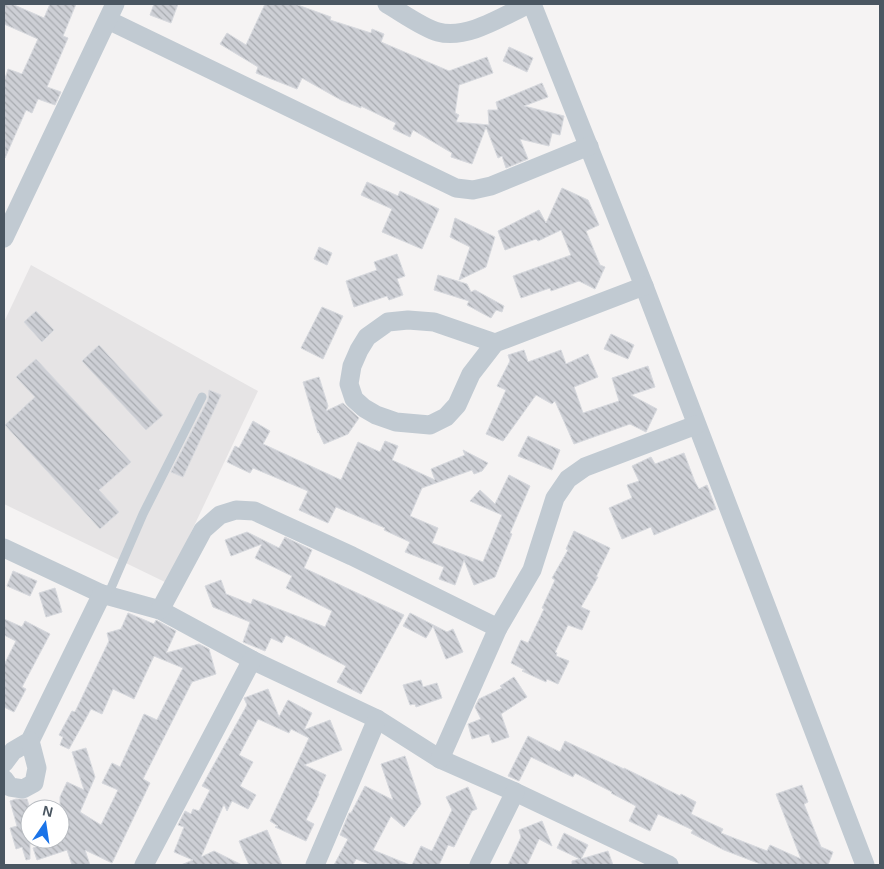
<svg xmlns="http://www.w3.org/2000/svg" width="884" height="869" font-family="Arial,sans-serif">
  <defs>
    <pattern id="building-back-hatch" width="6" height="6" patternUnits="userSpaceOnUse" patternTransform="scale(1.25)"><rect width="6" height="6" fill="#cdcfd5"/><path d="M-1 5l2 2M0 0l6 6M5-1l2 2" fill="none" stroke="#a8abb0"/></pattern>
  </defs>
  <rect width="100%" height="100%" fill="#f5f3f3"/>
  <polygon fill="#e6e4e5" points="31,265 258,391 167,583 4,504 4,322"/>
  <g fill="url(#building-back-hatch)" stroke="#d7d9de">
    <polygon points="4,4 12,4 44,18 50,4 76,4 63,36 68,38 47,87 61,92 55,105 38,99 32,113 26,110 5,158 4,82 8,69 22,74 38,39 4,24"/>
    <polygon points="154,4 178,4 171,23 150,15"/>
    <polygon points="265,4 295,4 331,17 330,20 371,33 372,29 384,34 381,42 449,71 487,57 493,73 459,85 455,113 459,115 456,122 489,125 488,110 498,110 496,102 542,83 548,97 524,106 564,116 560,135 552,133 549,146 520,139 528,159 506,168 502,156 498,158 486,127 472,164 451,157 452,153 413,130 410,137 393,129 396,123 361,106 361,108 341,100 302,78 297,89 256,73 258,67 220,44 227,33 246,45"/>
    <polygon points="509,47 533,58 527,72 503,61"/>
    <polygon points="367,182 398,196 400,191 439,209 422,249 382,232 392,209 361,195"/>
    <polygon points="562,188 588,200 599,225 586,231 600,265 605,267 595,289 579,281 551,291 550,288 521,298 513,276 571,255 561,230 538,241 536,239 505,250 498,231 539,210 546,223"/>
    <polygon points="455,218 495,237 486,267 459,280 470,247 450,237"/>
    <polygon points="319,247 332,253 327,265 314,259"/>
    <polygon points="397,254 405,276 397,279 403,295 389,300 387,296 354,307 346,281 377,270 374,262"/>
    <polygon points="438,275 467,284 471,292 475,290 504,306 502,312 496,310 491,318 467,305 469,301 434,290"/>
    <polygon points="322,307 343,316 323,359 301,348"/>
    <polygon points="36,311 54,330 42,342 24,322"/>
    <polygon points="611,334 634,345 628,359 604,349"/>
    <polygon points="99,345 163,415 146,430 82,361"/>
    <polygon points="524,350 528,362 561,350 566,364 588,354 598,377 574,387 583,413 619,401 612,378 648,366 655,387 631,395 657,409 646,432 630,424 574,444 555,401 552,404 536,395 503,441 486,434 506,390 497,386 510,361 508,355"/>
    <polygon points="36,359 131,462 99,490 119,512 100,529 5,425 35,397 16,377"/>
    <polygon points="319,377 328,406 326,411 343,403 359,418 348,434 324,444 318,431 318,433 303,382"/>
    <polygon points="209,390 221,395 183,477 171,472 208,400"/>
    <polygon points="253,421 270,431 263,444 341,480 358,442 380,452 385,441 398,446 392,460 435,480 431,469 465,455 463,450 488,463 482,471 474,474 472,470 422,488 410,516 438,528 432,543 483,562 502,515 470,501 480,490 495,504 509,475 530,486 510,533 512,534 495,577 474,585 464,560 455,585 439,579 444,567 405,552 410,542 384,530 385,528 336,507 328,523 299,510 308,491 253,468 250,473 227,462 235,446 239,448"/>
    <polygon points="528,436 560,450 552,470 518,456"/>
    <polygon points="684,453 695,482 699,489 707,485 716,509 654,535 651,527 622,539 609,508 632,498 627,485 639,481 632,466 651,457 655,464"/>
    <polygon points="574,531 610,548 596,577 598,577 581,607 590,611 582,630 568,625 555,652 557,653 556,656 569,661 558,684 547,679 546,682 522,671 525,670 511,663 521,640 528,643 544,609 542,608 555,580 552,578 568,550 566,549"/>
    <polygon points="247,532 279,548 285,537 312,550 304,568 404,615 361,694 337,682 346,666 286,635 282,643 271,638 265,651 243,642 250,622 213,607 205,586 221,580 226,594 251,604 253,599 325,627 332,611 286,588 292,576 255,558 262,544 231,556 225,540"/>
    <polygon points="13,571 37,581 30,596 7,586"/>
    <polygon points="55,588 62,612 46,617 39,593"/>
    <polygon points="128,613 154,624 156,620 176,631 166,653 199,644 209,649 216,674 192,682 143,779 150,783 112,863 85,850 90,865 72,865 67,850 37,860 33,848 54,839 60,839 60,797 67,782 84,790 72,752 86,748 95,777 80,812 101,825 118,790 102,783 112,763 120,767 144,714 157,720 183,668 154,656 134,699 113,689 102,714 91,709 69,749 60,745 63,737 59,735 72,711 75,712 109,641 107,633 121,629"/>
    <polygon points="410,613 447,632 453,629 463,652 446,659 433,626 426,638 403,626"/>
    <polygon points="4,619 22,627 25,621 50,634 22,687 26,689 14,712 4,707 4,665 16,641 4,635"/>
    <polygon points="514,677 527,697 501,714 509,737 492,743 489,734 472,739 468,724 481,719 475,707 479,699 502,688 500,686"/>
    <polygon points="421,680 423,687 437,683 442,698 416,707 415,704 410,705 403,685"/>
    <polygon points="268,689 279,717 288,700 312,713 304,730 330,720 342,750 304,765 326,775 318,793 319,794 306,820 314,824 306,841 275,827 278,826 270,821 309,738 291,729 289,733 258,719 239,755 253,762 240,786 256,795 248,809 232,801 227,811 224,804 201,857 214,851 242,865 181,865 193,860 174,852 184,827 178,825 185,811 191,814 193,809 199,811 210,790 202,786 247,705 244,698"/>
    <polygon points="528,736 560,752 565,741 624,769 624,768 680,796 681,794 696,802 691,814 723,829 721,833 767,851 770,845 801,859 776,794 802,785 808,802 804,804 821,847 833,852 828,865 763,865 724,850 691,833 693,830 658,814 650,831 629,821 636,806 611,793 612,792 575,773 573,777 531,757 519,781 508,776"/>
    <polygon points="405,756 421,804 404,827 391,816 373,850 410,865 372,865 356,859 353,865 334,865 348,839 340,835 349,813 351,813 365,786 393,800 381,764"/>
    <polygon points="468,787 477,809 472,811 454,847 448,845 439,865 412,865 421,846 432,851 452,810 446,797"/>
    <polygon points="16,799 27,799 30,809 30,859 26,860 22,847 16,849 10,828 17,826 10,801"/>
    <polygon points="542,821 552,846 539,839 527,865 508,865 521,837 519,830"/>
    <polygon points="267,830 282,865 249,865 239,841"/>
    <polygon points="564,833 588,845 581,859 608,851 613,865 572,865 572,861 580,859 557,848"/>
  </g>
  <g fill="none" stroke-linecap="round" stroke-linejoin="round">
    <polyline stroke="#c1cad2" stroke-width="9" points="108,595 143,514 202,397"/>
    <g stroke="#c1cad2" stroke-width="19">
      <path d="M387 4C401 12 423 28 438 32 467 40 503 16 529 4"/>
      <polyline points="532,4 644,286 865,865"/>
      <polyline points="108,20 456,188 473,190 491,186 589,146"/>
      <polyline points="4,238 115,4"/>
      <polyline points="495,343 434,322 408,320 388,322 367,337 359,350 352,366 349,384 354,399 364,408 376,415 396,422 430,425 446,417 457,405 471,374 495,343 644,286"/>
      <polyline points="4,548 102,594 160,610 252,660 377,719 440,759 515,792 669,865"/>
      <polyline points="160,610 203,530 220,515 236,510 254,511 352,556 498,628"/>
      <polyline points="440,759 498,628 532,570 555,498 568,479 585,467 696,425"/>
      <polyline points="4,763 13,751 30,741 102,594"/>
      <polyline points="4,779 10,787 23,789 34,783 37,768 30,741"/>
      <polyline points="144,865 252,660"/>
      <polyline points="315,865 377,719"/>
      <polyline points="479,865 515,792"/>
    </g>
  </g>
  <rect width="884" height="869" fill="none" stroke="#4a5661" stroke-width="10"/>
  <g transform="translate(45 824) rotate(13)"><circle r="24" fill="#ffffff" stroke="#b7bbc0"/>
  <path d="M0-4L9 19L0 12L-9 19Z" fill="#1a73e8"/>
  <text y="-8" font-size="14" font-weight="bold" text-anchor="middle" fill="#4a5661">N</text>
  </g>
</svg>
